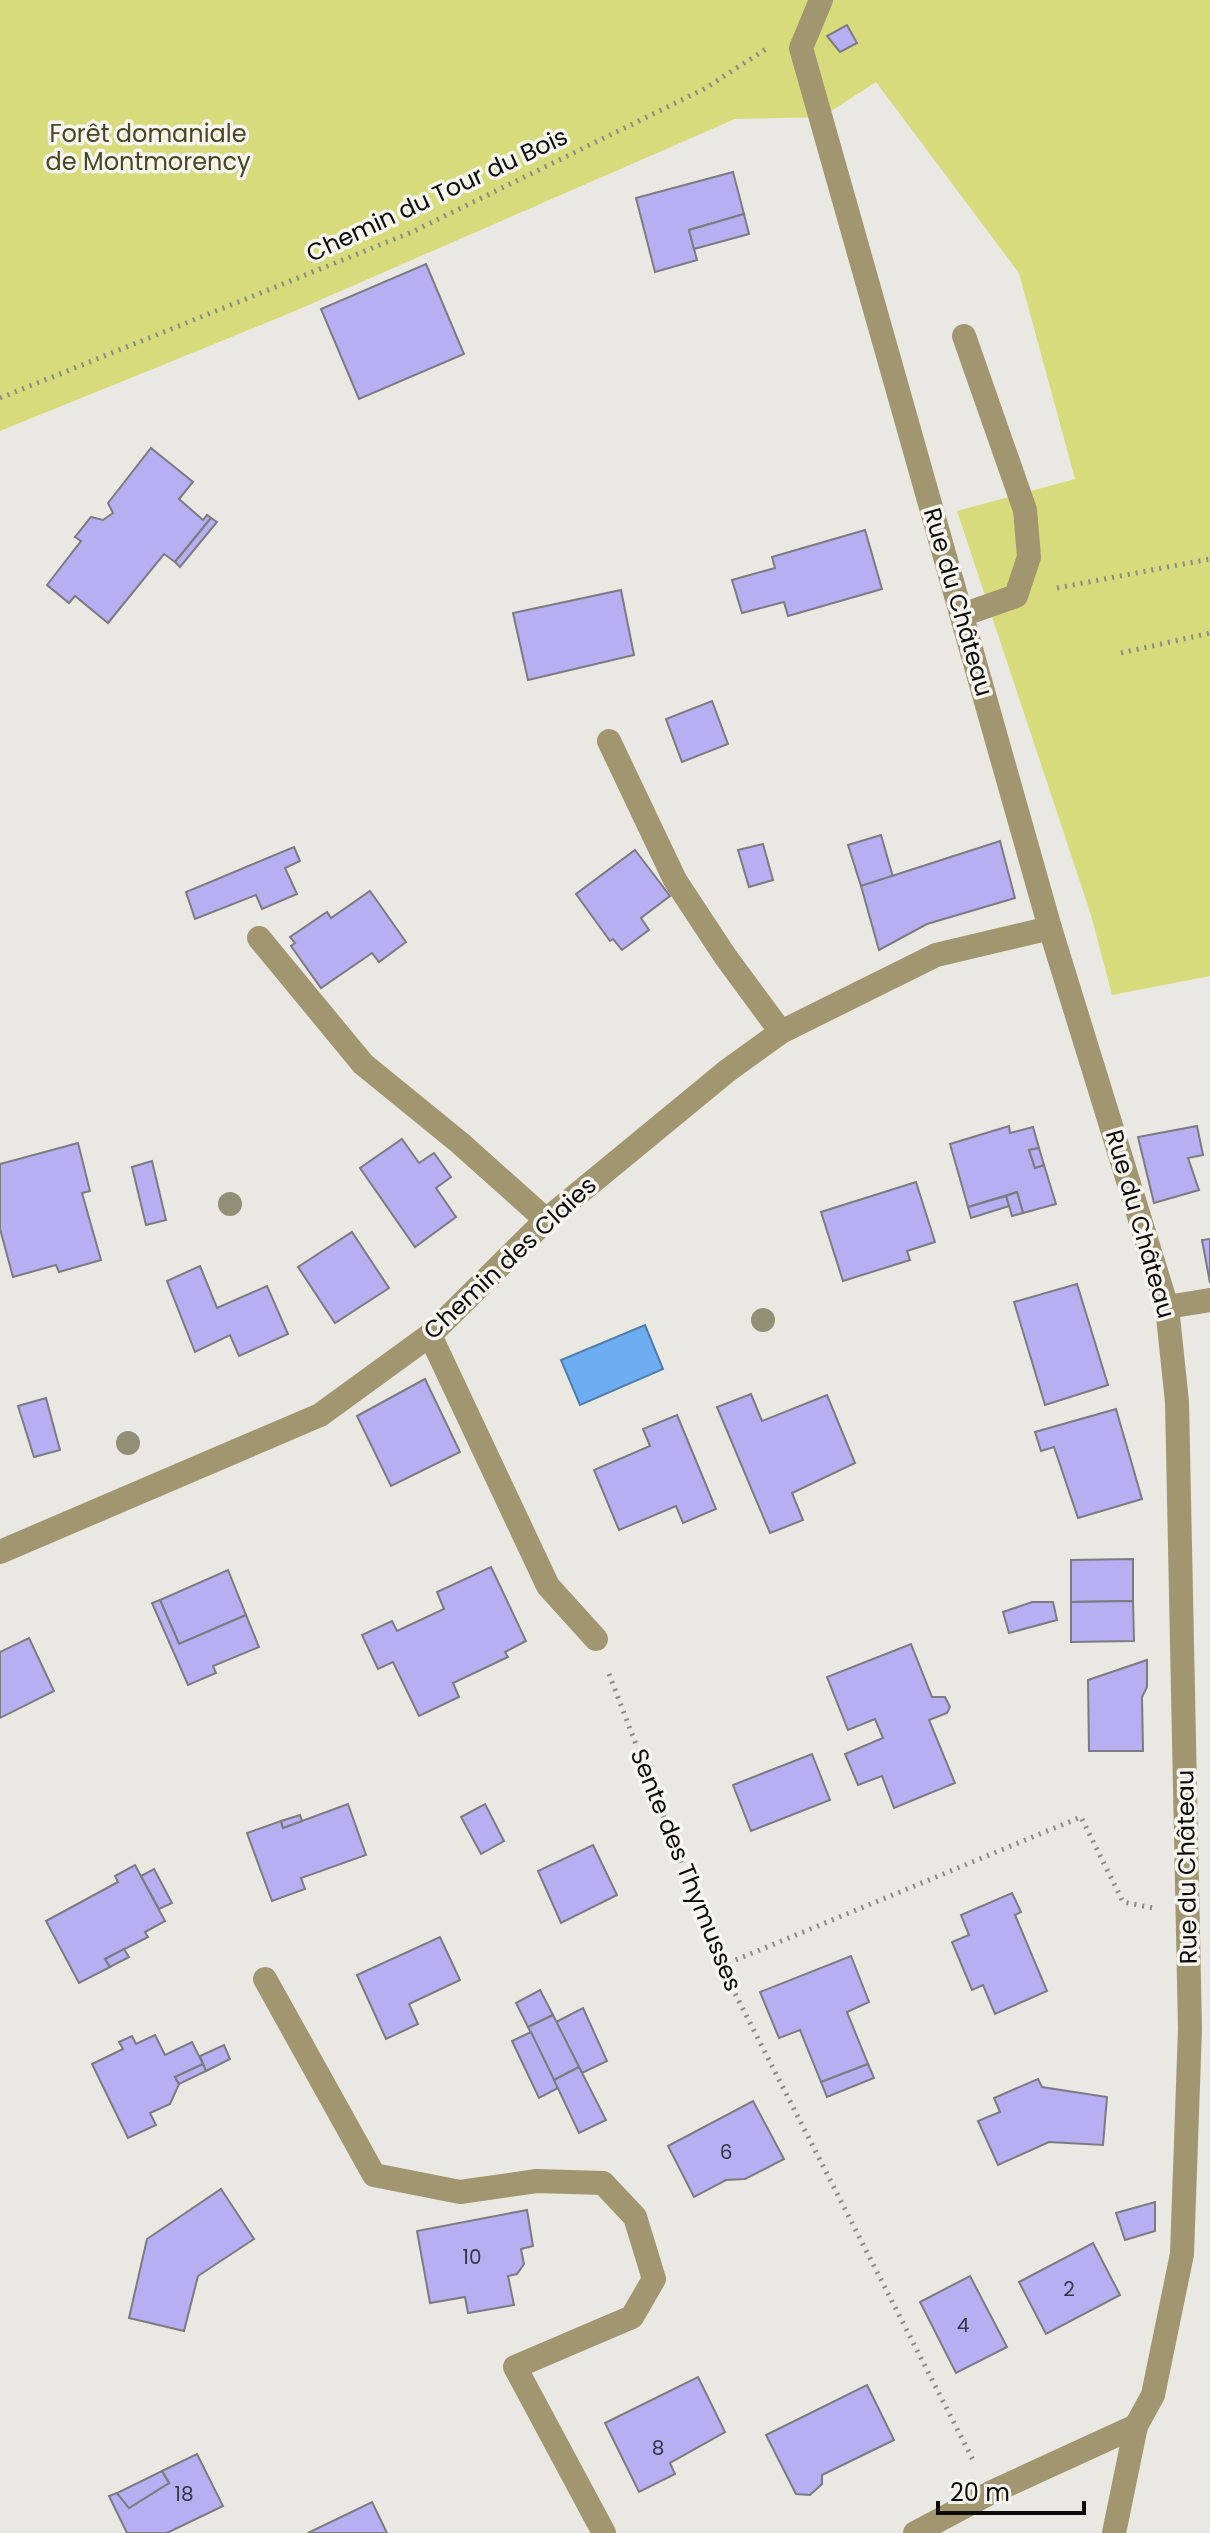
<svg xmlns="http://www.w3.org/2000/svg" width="1210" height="2533" font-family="Poppins,sans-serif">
  <rect width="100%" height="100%" fill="#eae8e2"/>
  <polygon fill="#d8db7b" points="0,0 1210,0 1210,976 1112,995 1091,915 957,511 1075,479 1019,273 876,82 822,117 735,119 288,314 0,431"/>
  <polygon fill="#6dadf1" stroke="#507dac" stroke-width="2" points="645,1325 663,1369 580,1405 561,1360"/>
  <g fill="#b8aef2" stroke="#7c7b81" stroke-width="2">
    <polygon points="847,25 857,43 840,52 827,36"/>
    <polygon points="733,172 744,214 689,230 697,260 655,272 636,198"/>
    <polygon points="744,214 749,234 694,249 689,230"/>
    <polygon points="426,264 464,354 359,399 321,309"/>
    <polygon points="151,448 193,482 179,499 203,520 207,515 211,518 175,562 164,554 108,623 75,596 69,603 47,585 81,541 75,537 91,517 103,520 113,513 108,503"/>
    <polygon points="211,518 217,522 180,567 175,562"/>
    <polygon points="865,530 882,589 788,616 784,602 742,613 732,580 775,568 772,557"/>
    <polygon points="621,590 634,655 528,680 513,613"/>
    <polygon points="712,701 728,744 682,762 666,719"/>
    <polygon points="881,835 893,877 861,886 848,845"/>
    <polygon points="1000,841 1015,898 927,924 879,950 861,886"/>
    <polygon points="763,844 773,880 749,887 738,850"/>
    <polygon points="294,847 300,861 285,868 297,894 262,909 256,895 195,919 186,892"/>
    <polygon points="635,850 670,896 641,918 649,930 622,950 613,939 610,941 576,894"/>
    <polygon points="370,891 406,942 379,962 372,953 321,988 291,946 295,943 290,937 327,912 331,918"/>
    <polygon points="1009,1126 1010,1133 1033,1127 1039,1148 1029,1150 1035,1168 1044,1165 1056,1204 1023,1213 1017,1192 968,1207 950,1144"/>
    <polygon points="1197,1126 1203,1155 1188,1158 1199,1190 1154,1203 1138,1137"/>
    <polygon points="402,1139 419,1163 434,1153 451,1177 436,1188 456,1217 415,1247 360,1168"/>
    <polygon points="78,1143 90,1191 82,1193 101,1260 59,1272 56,1265 13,1277 0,1229 0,1164"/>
    <polygon points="1039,1148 1044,1165 1035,1168 1029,1150"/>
    <polygon points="152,1161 166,1220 146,1225 132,1167"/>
    <polygon points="916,1182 935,1242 907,1251 910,1260 843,1281 821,1212"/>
    <polygon points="1017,1192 1023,1213 1012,1216 1006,1196"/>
    <polygon points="1006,1196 1009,1206 971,1218 968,1207"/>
    <polygon points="352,1232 389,1288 335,1323 298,1267"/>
    <polygon points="1210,1239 1210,1283 1202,1240"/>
    <polygon points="200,1266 217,1308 267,1286 288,1334 239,1356 230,1335 195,1352 167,1281"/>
    <polygon points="1077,1284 1108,1385 1045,1405 1014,1302"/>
    <polygon points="425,1379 460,1452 391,1486 357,1416"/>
    <polygon points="751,1394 762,1421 827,1395 855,1463 792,1493 803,1520 770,1533 717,1407"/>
    <polygon points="46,1398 60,1450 34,1457 18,1406"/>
    <polygon points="1116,1409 1142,1499 1078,1518 1054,1447 1041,1451 1035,1432"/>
    <polygon points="677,1415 716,1509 683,1523 676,1506 619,1530 594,1470 650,1446 643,1429"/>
    <polygon points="1133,1559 1133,1601 1071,1602 1071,1560"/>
    <polygon points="491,1567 526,1641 505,1652 508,1657 453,1683 459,1697 419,1716 393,1662 378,1669 362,1635 392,1621 397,1631 444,1609 437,1592"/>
    <polygon points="228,1570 246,1615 179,1644 160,1600"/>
    <polygon points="160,1600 179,1644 246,1615 259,1647 213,1666 216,1673 188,1685 152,1603"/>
    <polygon points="1133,1601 1134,1641 1071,1642 1071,1602"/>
    <polygon points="1032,1602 1053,1602 1057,1620 1009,1633 1003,1612"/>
    <polygon points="29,1638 54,1691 0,1718 0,1652"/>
    <polygon points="911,1644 932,1697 945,1697 950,1707 947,1713 929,1720 955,1783 894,1808 882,1776 858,1785 845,1754 883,1738 875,1719 848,1730 827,1677"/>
    <polygon points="1147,1660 1147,1687 1142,1697 1143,1751 1089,1751 1088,1680"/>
    <polygon points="812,1754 830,1800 751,1831 733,1785"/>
    <polygon points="348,1804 366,1855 301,1878 305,1889 272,1901 247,1833 281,1821 283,1828"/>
    <polygon points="485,1804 504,1841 481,1854 461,1817"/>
    <polygon points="300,1815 302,1821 283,1828 281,1821"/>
    <polygon points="593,1845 617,1895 561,1923 538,1871"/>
    <polygon points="135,1865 165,1921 145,1932 148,1937 105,1959 110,1967 79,1983 46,1921 118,1882 115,1876"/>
    <polygon points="154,1869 172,1903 159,1909 141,1876"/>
    <polygon points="1012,1893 1021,1912 1015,1915 1047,1991 995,2014 983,1985 972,1990 952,1942 969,1935 961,1915"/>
    <polygon points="440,1937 460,1980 409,2004 418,2024 386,2039 357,1975"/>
    <polygon points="124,1949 129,1957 110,1967 105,1959"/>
    <polygon points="851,1956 869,2002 847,2012 868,2064 821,2082 800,2030 779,2038 760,1992"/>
    <polygon points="540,1990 553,2015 528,2027 516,2003"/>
    <polygon points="583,2008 607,2061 582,2073 556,2022"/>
    <polygon points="553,2015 579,2067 554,2080 528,2027"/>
    <polygon points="531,2032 558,2088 539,2098 512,2041"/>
    <polygon points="155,2035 165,2055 192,2042 203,2064 175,2077 179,2084 170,2104 150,2113 156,2125 128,2138 92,2064 123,2049 119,2042 132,2036 136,2044"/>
    <polygon points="224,2045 230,2059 206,2071 200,2056"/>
    <polygon points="203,2064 206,2071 179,2084 175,2077"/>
    <polygon points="868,2064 874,2078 827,2097 821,2082"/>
    <polygon points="579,2067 606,2120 579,2133 554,2080"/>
    <polygon points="1038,2079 1042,2087 1107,2097 1103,2145 1049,2142 998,2165 978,2121 1000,2112 994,2098"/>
    <polygon points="753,2101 784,2159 745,2179 726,2180 694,2197 668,2146"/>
    <polygon points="221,2189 254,2239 198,2276 184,2331 129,2318 147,2239"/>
    <polygon points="1155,2202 1155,2231 1125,2240 1116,2213"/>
    <polygon points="527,2210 533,2246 521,2249 524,2264 517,2274 508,2276 514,2305 468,2313 465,2297 430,2303 417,2231"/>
    <polygon points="1093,2243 1120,2295 1046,2334 1019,2282"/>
    <polygon points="970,2276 1007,2347 956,2373 920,2302"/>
    <polygon points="698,2377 725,2432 670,2463 675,2474 639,2492 605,2423"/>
    <polygon points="867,2385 894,2440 822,2475 822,2484 810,2495 796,2494 766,2435"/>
    <polygon points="197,2454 223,2506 167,2533 127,2533 109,2496 117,2493 129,2508 169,2483 162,2471"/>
    <polygon points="162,2471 169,2483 129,2508 117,2493"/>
    <polygon points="372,2502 387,2533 308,2533"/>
  </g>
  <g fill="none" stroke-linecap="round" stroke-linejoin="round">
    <g stroke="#8c8b87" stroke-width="5" stroke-dasharray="2 6" stroke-linecap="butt">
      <polyline points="0,398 412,232 704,89 766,49"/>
      <polyline points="1057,588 1210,559"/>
      <polyline points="1121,653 1210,633"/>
      <polyline points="609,1674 721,1966 974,2462"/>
      <polyline points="721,1966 1081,1817 1123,1902 1153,1908"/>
    </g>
    <g stroke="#a19670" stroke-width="24">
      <polyline points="821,0 801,48 1050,928 1167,1307 1177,1402 1190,2029 1182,2254 1153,2395 1136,2426 1114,2533"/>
      <polyline points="962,615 1016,596 1029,557 1025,510 964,336"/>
      <polyline points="609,741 675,880 725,956 781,1032"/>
      <polyline points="259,938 363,1064 460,1143 546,1220"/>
      <polyline points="1167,1307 1210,1300"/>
      <polyline points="430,1335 548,1586 596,1639"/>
      <polyline points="0,1552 320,1415 430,1335 546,1220 727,1071 781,1032 936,955 1050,928"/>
      <polyline points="265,1979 374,2175 460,2192 537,2181 603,2183 635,2217 654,2279 632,2317 515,2367 604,2533"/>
      <polyline points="915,2533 990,2493 1136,2426"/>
    </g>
  </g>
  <g fill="#909077">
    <circle cx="230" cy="1204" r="12"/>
    <circle cx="763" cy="1320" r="12"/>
    <circle cx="128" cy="1443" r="12"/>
  </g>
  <g text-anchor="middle" stroke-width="7" stroke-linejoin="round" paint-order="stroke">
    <g font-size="20" fill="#373444">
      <text x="726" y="2159">6</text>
      <text x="472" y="2264">10</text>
      <text x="1069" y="2296">2</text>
      <text x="963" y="2332">4</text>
      <text x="658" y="2455">8</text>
      <text x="184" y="2501">18</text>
    </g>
    <g font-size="24" fill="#474820" stroke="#f7f5ef">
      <text x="148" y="142">Forêt domaniale<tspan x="148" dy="28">de Montmorency</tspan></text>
    </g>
    <g font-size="24" fill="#0c0c0a" stroke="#f7f5ef">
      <text transform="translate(437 195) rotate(-25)" y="8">Chemin du Tour du Bois</text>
      <text transform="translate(958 602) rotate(74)" y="8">Rue du Château</text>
      <text transform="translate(1140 1224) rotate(74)" y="8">Rue du Château</text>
      <text transform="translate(510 1258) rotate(-43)" y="8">Chemin des Claies</text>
      <text transform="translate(1187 1867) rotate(-91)" y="8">Rue du Château</text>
      <text transform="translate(686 1870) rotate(68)" y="8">Sente des Thymusses</text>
    </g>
  </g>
  <path d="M938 2501v12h146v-12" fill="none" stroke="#0c0c0a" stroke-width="4"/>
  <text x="950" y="2501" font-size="24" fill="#0c0c0a" stroke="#f7f5ef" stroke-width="6" paint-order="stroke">20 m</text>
</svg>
